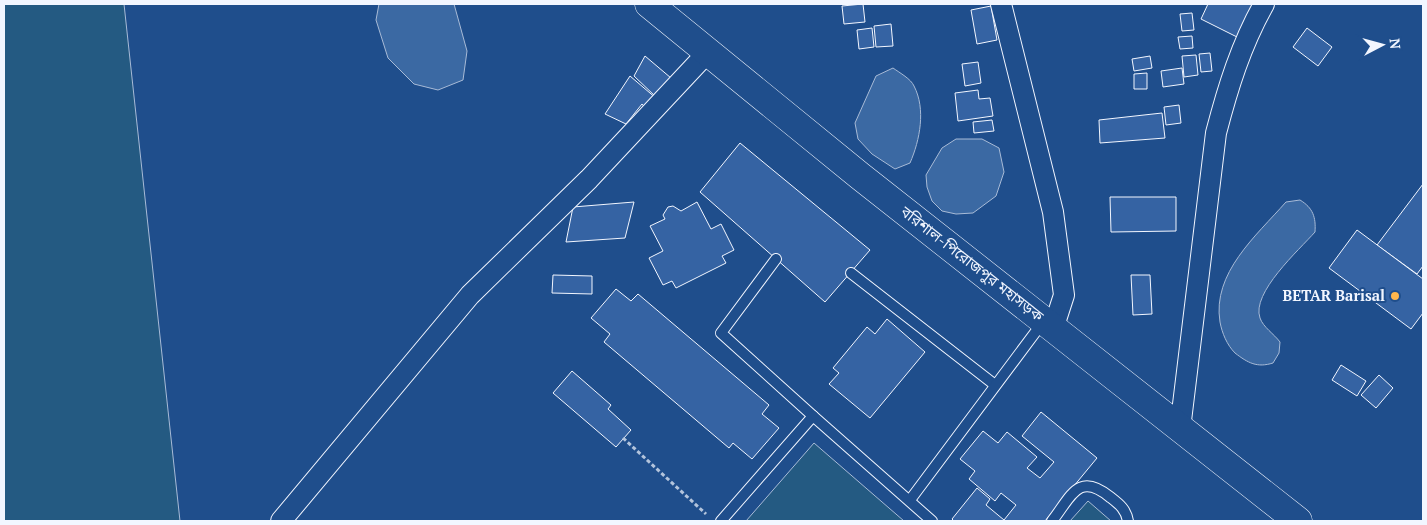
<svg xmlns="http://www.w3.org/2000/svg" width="1427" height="525" font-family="'PT Serif','Noto Sans Bengali',serif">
  <rect width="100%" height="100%" fill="#1f4e8c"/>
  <g fill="#245a82" stroke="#a8bbd7">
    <polygon points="4,4 124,4 180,521 4,521"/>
    <polygon points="814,443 904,521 746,521"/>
    <polygon points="1088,501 1111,521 1070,521"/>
  </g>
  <g fill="#3b69a3" stroke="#a8bbd7">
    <polygon points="379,4 454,4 467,51 463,80 438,90 414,84 388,58 376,20"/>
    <path d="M893 68C900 73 911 79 914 86 926 109 920 140 910 163L895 169 872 154 858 139 855 123 876 76Z"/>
    <polygon points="956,139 982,139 999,148 1004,172 996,196 973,213 956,214 942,211 932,201 927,187 926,175 942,148"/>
    <path d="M1300 200C1313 208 1316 217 1315 232 1299 250 1251 293 1260 318 1263 327 1274 334 1280 342L1279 353 1273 363C1257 368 1248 363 1235 353 1227 345 1222 333 1220 322 1212 273 1256 236 1286 202Z"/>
  </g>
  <g fill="#3563a3" stroke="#f2f6ff">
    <polygon points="863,4 865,22 844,24 842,6"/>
    <polygon points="1208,4 1252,4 1257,6 1241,39 1201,19"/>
    <polygon points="991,6 997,40 977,44 971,10"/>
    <polygon points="1192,13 1194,30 1182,31 1180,14"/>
    <polygon points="891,24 893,46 876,47 874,26"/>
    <polygon points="872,28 874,47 859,49 857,30"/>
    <polygon points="1307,28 1332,47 1318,66 1293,47"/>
    <polygon points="1192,36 1193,48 1180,49 1178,37"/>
    <polygon points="1210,53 1212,71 1201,72 1199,54"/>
    <polygon points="1196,55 1198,75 1184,77 1182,56"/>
    <polygon points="645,56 671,78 656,97 634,76"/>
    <polygon points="1150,56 1152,68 1134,71 1132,59"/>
    <polygon points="978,62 981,83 965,86 962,64"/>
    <polygon points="1182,68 1184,84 1163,87 1161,71"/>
    <polygon points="1147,73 1147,89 1134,89 1134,74"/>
    <polygon points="630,76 657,99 646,109 642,104 626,124 605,114"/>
    <polygon points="978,90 979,99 990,98 993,116 958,121 955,93"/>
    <polygon points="1179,105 1181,123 1166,125 1164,107"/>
    <polygon points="1162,113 1165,138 1100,143 1099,120"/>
    <polygon points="992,120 994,131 974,133 973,122"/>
    <polygon points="740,143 870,250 825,302 700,192"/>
    <polygon points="1423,184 1423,266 1417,274 1377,245"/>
    <polygon points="1110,197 1176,197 1176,231 1111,232"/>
    <polygon points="634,202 625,238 566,242 573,207"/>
    <polygon points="697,202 711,229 721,224 734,250 722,256 726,263 676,288 672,281 663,285 649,258 663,251 650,226 665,219 663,215 668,207 673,206 681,211"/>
    <polygon points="1357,230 1423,279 1423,313 1411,329 1329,268"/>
    <polygon points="553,275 592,276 592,294 552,293"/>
    <polygon points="1131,275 1150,275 1152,314 1133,315"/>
    <polygon points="616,289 631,301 638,294 769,405 762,414 779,428 752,459 733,443 729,448 604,342 610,334 591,318"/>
    <polygon points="887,319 925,352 870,418 829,384 839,373 833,368 867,327 875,334"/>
    <polygon points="1341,365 1366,381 1357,396 1332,380"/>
    <polygon points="572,371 611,405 608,409 631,430 616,447 553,393"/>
    <polygon points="1379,375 1393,388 1376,408 1361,395"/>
    <polygon points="1041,412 1097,458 1045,521 954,521 952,519 977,488 990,499 986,505 1004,520 1016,505 1001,493 995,501 969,479 975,471 960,459 983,431 998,443 1007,432 1037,457 1027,468 1040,478 1054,462 1022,436"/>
  </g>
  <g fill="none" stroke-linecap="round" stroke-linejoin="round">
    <defs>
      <g id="service">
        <polyline points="776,259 721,333 813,416"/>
        <polyline points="851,273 995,385"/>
        <polyline points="910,500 1043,322"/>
        <polyline points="721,521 813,416 932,521"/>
        <path d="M1052 521C1071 497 1078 471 1110 497 1119 504 1126 509 1128 521"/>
      </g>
      <g id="minor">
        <polyline points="1001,4 1053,212 1064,295 1053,329"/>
        <path d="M1180 429 1216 133C1228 87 1241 45 1264 4"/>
        <polyline points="281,521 470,295 589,179 708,52"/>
      </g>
      <polyline id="trunk" points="649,4 860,176 1298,521"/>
    </defs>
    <use href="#service" stroke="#f2f6ff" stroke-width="12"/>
    <use href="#minor" stroke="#f2f6ff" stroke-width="22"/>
    <use href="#trunk" stroke="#f2f6ff" stroke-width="29"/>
    <polyline stroke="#b3c4dc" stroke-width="3" stroke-dasharray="4 2.5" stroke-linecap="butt" points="623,438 706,514"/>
    <use href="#service" stroke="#1f4e8c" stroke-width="10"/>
    <use href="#minor" stroke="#1f4e8c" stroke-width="20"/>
    <use href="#trunk" stroke="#1f4e8c" stroke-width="28"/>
  </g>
  <circle fill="#ffb74d" stroke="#1f4e8c" stroke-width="2" cx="1395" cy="296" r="5"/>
  <g text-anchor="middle" stroke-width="4" stroke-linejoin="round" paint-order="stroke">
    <g font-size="15" fill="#f2f6ff" stroke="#1f4e8c">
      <text transform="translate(972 264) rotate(38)" y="5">বরিশাল-পিরোজপুর মহাসড়ক</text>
    </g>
    <g font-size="15" font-weight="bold" fill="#f2f6ff" stroke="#1f4e8c" text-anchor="end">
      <text x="1385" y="301">BETAR Barisal</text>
    </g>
  </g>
  <rect width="1427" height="525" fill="none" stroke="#f2f6ff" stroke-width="10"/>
  <g transform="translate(1382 45) rotate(84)" stroke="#1f4e8c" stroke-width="4" paint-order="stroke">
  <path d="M0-4L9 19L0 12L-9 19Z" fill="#f2f6ff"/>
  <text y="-8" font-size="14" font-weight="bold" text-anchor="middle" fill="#f2f6ff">N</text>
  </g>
</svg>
